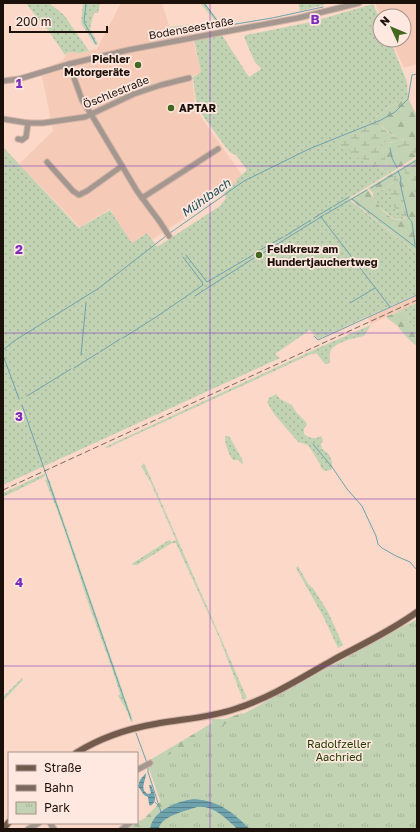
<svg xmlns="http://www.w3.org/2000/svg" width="420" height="832" font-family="'Golos Text',sans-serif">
  <defs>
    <pattern id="grass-dots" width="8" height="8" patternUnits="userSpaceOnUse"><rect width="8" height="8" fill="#c2d3b4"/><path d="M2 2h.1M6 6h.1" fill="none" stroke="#a6b499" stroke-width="1.8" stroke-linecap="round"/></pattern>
    <pattern id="forest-firs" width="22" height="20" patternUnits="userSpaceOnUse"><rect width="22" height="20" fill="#c2d3b4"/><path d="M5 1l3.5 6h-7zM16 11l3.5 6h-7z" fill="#a6b499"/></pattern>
    <pattern id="wetland-marsh" width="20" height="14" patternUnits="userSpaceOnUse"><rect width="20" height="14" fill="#c2d3b4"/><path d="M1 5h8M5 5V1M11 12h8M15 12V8" fill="none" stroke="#a6b499"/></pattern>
    <pattern id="park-tufts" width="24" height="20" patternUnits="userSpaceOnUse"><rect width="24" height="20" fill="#c2d3b4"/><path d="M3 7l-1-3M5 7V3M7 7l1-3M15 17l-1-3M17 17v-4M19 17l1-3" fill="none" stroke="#a6b499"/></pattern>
    <pattern id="water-rules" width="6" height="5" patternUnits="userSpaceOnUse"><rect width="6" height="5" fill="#6ea2ad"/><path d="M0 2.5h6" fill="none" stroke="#5a838b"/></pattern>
  </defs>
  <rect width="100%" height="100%" fill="#fbd8c8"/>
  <g fill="#f5cbb8">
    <polygon points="121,3 162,3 171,32 190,29 201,72 192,76 195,102 201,117 244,178 152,240 147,233 132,243 110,209 80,227 19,164 53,131 41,71 63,60 68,52 80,53 97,49"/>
    <polygon points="375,3 417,3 417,64 404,68 391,40 404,40 404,16 381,16"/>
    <polygon points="417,295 417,303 371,324 368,318"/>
  </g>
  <g fill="url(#grass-dots)">
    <polygon points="27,3 49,3 64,15 89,51 80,53 68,52 65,55 48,30 27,5"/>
    <polygon points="83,3 100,3 98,13 94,13 90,28 98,44 95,45 81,23"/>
    <polygon points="200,3 205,3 221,24 221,27 170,34 170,27 205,23 210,25 216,25 217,23"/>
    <polygon points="298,3 324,3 324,5 300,11"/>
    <path d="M373 4 380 19V40H390L407 82 408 98 390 106 378 115 373 121 367 125 337 139 346 148H349L357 157 373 164 390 173 349 198 351 201 417 253V294L318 339 310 330 275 354 280 358 3 485V147L79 228 110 210 132 243 147 233 157 247 220 206 226 198 224 191 237 182 236 180 247 170 236 155 231 153 224 145 203 116 196 101 193 77 201 72 194 40 222 35 249 77 261 69C260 66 257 65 255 62 251 54 248 46 244 37L246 35 311 22Z"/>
    <path d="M390 185V187L402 216 405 218C402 219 399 220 396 219 388 216 372 201 373 193L384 189Z"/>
    <polygon points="417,303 417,326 413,327 409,322 408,315 403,311 394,313"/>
    <path d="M371 325 364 336C355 338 334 342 330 352 329 355 330 358 330 362L328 364H325L316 353 309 355 133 436 107 448 105 447 318 348Z"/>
    <path d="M276 394 280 399 292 405 296 412 305 421 307 424 304 429V434C310 438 313 440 321 436L323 440 321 444 322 449C330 453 333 460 332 469 327 471 325 472 321 468L320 464 308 445 298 442 274 414 267 402 269 398Z"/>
    <path d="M225 436H229L242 459 243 465 238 460H233C228 453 225 444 225 436Z"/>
    <polygon points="144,463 247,698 243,700 219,637 176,543 172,543 137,565 132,565 133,563 169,540 172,542 176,540 150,481 141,466"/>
    <polygon points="46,473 44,477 3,497 3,493"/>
    <path d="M49 479 133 721 131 722 127 711 118 696 120 694C110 659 96 627 85 593 73 555 61 517 45 480Z"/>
    <polygon points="298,566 308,584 313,588 327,610 343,645 338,648 324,618 296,568"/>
    <polygon points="22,678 23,680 3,701 3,697"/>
  </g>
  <g fill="url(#forest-firs)">
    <path d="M408 98 417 116V138C413 138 409 140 405 140 393 138 383 129 377 119L378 115 390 106Z"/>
    <path d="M395 141C401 145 408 147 412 153H417V156L390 173 387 171C388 162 382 154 382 144L385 142 391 143Z"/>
    <path d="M403 167 413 180 415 182 416 185 415 192 417 194V253L350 199 367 189C375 198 383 217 398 220 402 220 404 218 408 218L394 178 393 183 384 189 373 193 368 188Z"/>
    <path d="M403 311 408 315 409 322 413 327 417 326V346C412 343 400 331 398 326L387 318V316Z"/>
    <polygon points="242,713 257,729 154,767 150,760 212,723 211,719 225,719"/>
    <polygon points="163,799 166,808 150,829 124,829 145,818"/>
  </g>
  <g fill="url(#wetland-marsh)">
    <path d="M378 115C376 127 394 138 404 140 409 140 412 138 417 138V153L414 154 407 148 399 146 395 141 389 143 385 142 382 144C382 153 388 162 387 171L373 164 357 157 352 155 349 148 342 149 335 144 337 139 367 125 373 121Z"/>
    <polygon points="417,158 417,194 414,190 416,185 415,182 410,180 407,177 403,167"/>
    <path d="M397 174 399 177 398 180 400 183 408 217 407 218C394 215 390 197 390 185L393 183 394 176Z"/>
  </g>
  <polygon fill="url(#park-tufts)" points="417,619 417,829 150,829 164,811 148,766"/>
  <g fill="url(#water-rules)">
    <path d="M146 773C146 781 139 789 148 794L151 793 149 785H151C154 793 159 801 150 806L149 804 148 797 144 795 138 786 140 780Z"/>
    <path d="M194 799C220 801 232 812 250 829H237C226 818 213 805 197 807 186 811 160 816 159 829H150C153 810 178 801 194 799Z"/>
  </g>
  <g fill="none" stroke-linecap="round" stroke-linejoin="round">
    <g stroke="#6ea2ad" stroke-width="1">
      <polyline points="86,3 84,22 96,44"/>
      <polyline points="204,3 221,26 205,29"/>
      <polyline points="224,26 272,18 323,7"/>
      <polyline points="390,148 392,158 397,168"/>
      <polyline points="398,171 401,178 400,183 408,217 412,222 415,245"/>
      <polyline points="371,188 417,160"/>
      <polyline points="352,199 417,248"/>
      <polyline points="334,206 349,197"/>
      <polyline points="326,214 367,190"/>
      <polyline points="321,217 390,307"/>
      <polyline points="314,218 332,207"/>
      <polyline points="170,233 244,181 309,149 381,120 395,112 408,99 412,75 417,74"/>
      <polyline points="285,236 311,220"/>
      <polyline points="255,253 283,237"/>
      <polyline points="186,255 207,282 253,255"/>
      <polyline points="260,255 324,215"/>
      <polyline points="195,296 254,258"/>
      <polyline points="350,303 375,288"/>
      <polyline points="314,336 318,340 417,295"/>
      <polyline points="123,338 156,317 203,285 202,282 183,257"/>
      <polyline points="3,350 14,341 99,288 166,236"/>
      <polyline points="100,352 120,339"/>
      <polyline points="3,355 19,399"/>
      <polyline points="81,355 86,303"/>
      <polyline points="74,368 98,353"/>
      <polyline points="27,396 71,369"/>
      <polyline points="22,405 131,719"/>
      <polyline points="313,444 332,467 347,489 362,506 376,536 378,544 382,548 396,556 410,562 417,570"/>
      <polyline points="136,733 147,763"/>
      <polyline points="148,766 148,772 161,812"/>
      <polyline points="155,802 159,806"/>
    </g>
    <defs>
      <g id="minor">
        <polyline points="69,64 82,100 91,114 137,191 160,222 169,236"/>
        <polyline points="3,81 19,79 69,64 128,50 298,18 359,3"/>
        <polyline points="3,119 28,123 43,123 85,117 134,94 161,85 189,78"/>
        <polyline points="18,139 22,140 26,137 28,123"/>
        <polyline points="47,162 73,191 79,195 87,191 122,166"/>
        <polyline points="142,198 218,149"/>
        <polyline points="137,770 150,763"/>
        <polyline points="50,823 54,829"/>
        <polyline points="28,829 39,823"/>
        <polyline points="122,829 130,823"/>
      </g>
      <g id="major">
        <path d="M76 753C100 738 126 729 155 724 181 719 209 718 235 709 270 698 301 678 333 660 361 645 391 631 417 612"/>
        <polyline points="4,828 9,822"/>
      </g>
    </defs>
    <use href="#minor" stroke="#d3b4a6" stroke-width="7"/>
    <use href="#major" stroke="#d3b4a6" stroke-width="8"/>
    <use href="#minor" stroke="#a4978f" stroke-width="5"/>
    <use href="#major" stroke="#725b4c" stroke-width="6"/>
    <polyline stroke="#7e685e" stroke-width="1" stroke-dasharray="6 3" stroke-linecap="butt" points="3,490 417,300"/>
  </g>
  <path fill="none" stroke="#7b2cbf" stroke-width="1" stroke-opacity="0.55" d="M210 3V829M3 166H417M3 333H417M3 499H417M3 666H417"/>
  <g fill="#426721" stroke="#fee8df" stroke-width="1.5">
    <circle cx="138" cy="65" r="4"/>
    <circle cx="171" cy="108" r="4"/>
    <circle cx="259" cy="255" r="4"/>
  </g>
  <g text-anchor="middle" stroke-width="3.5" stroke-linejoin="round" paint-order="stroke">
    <g font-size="11" fill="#1c100b" stroke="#fee8df">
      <text transform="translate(191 28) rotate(-10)" y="4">Bodenseestraße</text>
      <text transform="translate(116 92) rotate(-22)" y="4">Öschlestraße</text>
    </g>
    <g font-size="11" font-weight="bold" fill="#1c100b" stroke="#fee8df" text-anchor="start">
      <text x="130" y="63" text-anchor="end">Piehler<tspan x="130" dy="13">Motorgeräte</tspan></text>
      <text x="179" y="112">APTAR</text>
      <text x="267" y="253">Feldkreuz am<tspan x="267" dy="13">Hundertjauchertweg</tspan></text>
    </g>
    <g font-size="11" fill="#243d02" stroke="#fee8df">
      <text x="339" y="748">Radolfzeller<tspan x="339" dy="13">Aachried</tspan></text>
    </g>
    <g font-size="12" font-style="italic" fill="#1d4d55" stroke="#fee8df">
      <text transform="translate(206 198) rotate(-35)" y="4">Mühlbach</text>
    </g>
  </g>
  <g font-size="13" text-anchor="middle" font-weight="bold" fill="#7b2cbf" stroke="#fee8df" stroke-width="3.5" stroke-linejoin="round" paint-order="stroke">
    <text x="315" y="24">B</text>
    <text x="19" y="88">1</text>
    <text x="19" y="254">2</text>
    <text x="19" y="421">3</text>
    <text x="19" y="587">4</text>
  </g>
  <rect width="420" height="832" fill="none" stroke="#1c100b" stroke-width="8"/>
  <rect x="8" y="752" width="130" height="72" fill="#fee8df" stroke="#a4928a"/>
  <rect x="16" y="765" width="20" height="6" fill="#725b4c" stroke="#a4928a"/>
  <text x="44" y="772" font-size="12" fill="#1c100b">Straße</text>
  <rect x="16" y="785" width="20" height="6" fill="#7e685e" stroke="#a4928a"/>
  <text x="44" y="792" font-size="12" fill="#1c100b">Bahn</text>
  <rect x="16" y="802" width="20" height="12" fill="url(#park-tufts)" stroke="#a4928a"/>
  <text x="44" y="812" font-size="12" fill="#1c100b">Park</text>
  <g transform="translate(392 28) rotate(314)"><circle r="19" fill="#fee8df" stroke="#a4928a"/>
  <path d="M0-3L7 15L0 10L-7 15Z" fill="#426721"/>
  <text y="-6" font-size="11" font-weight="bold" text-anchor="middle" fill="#1c100b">N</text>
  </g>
  <path d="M10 26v6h97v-6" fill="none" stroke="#1c100b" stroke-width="2"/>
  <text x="16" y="26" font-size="12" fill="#1c100b" stroke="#fee8df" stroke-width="3" paint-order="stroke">200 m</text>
</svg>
